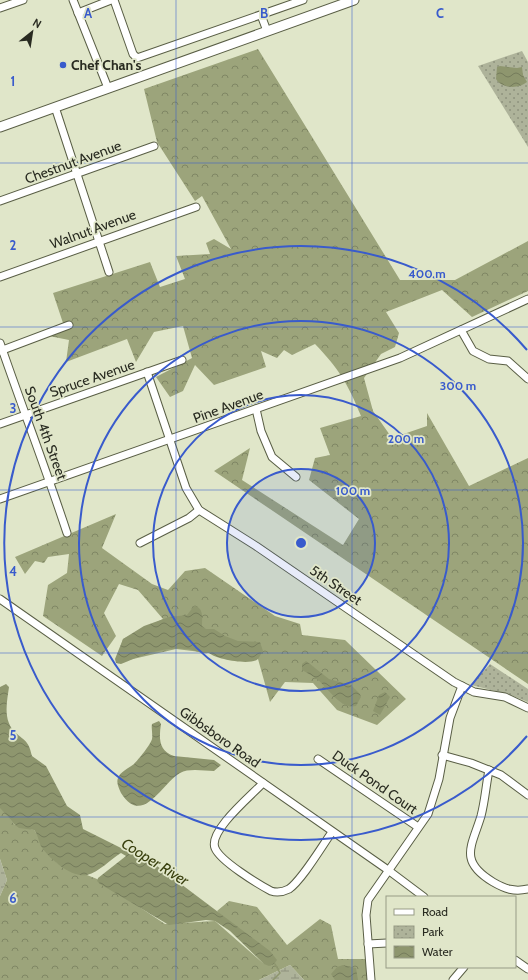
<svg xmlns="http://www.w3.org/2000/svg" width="528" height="980" font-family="Cabin,sans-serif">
  <defs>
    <pattern id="forest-crowns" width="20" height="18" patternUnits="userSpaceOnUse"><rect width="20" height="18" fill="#9ca47b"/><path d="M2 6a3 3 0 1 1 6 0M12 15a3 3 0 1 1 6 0" fill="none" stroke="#7f8664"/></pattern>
    <pattern id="wetland-marsh" width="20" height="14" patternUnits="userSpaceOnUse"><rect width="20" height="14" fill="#aeb39a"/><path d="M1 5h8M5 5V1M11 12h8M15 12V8" fill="none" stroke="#8e927d"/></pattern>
    <pattern id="park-dots" width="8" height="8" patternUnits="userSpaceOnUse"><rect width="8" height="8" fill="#aeb39a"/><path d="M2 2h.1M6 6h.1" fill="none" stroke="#8e927d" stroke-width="1.8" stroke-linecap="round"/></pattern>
    <pattern id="water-waves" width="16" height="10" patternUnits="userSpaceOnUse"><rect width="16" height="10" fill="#8e966e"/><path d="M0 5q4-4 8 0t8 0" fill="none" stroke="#747b5a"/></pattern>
  </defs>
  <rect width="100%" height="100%" fill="#e0e6c9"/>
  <g fill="url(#forest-crowns)">
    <path d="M258 49 400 280H455L528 241V291L472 317 442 290 386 312 399 333 395 347 381 354 364 378 373 411 392 438 427 426V413L469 486 528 458V684L214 471 250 448 242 480 343 545 359 519 309 480 315 458 330 455 320 428 361 416C348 384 339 369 315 344L292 355 284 350 277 358 261 351 266 367 214 385 195 365 183 391 170 397 156 377 192 358 183 326 154 332 136 362 127 339 66 362 69 340 49 336 64 326 53 293 150 262 160 287 185 279 176 256 210 254 206 243 214 239 231 249 202 196 195 201 157 142 144 89Z"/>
    <polygon points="116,514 102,548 152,584 168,590 185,571 205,568 275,616 300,624 302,635 345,640 406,699 377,725 337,710 313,683 285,682 270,702 258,659 176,649 116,663 123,639 163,619 138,590 119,584 104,613 116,636 102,656 43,616 48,585 67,573 69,554 48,557 44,563 35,561 25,574 15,557"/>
    <polygon points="0,807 15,825 34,830 57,863 97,879 165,924 215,921 264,964 217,911 229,901 257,907 287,945 320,919 331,925 338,959 368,959 370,980 304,980 290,965 259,980 0,980 0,896 7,880 0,859"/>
  </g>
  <g fill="url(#wetland-marsh)">
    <polygon points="0,859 7,880 0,896"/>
    <polygon points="290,965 304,980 259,980"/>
  </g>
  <g fill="url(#park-dots)">
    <polygon points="522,51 528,62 528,147 478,66"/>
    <polygon points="490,664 528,689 528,702 508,694 471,685"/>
  </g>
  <g fill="url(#water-waves)">
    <path d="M500 66 517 68 522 67 523 75 527 82C519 89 502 89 496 79L497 67Z"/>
    <path d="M194 606C204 607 202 618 202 626L206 629H214L225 636 238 641 260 642 263 651 258 659C250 666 216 659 209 653 200 654 195 650 188 649 164 646 142 655 121 664L116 663 115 659 123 639 144 626 169 617 187 615Z"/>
    <path d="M306 661 329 679 351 685 360 694 361 697 356 706C341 710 328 688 318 680 313 676 307 673 302 670V664Z"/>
    <path d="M6 684 9 687C7 702 2 722 17 734 27 742 29 743 32 756L46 766 67 806 80 815 83 829 157 866 270 951 277 960 274 964 269 966 264 964 230 931 215 921 206 920 169 925 100 884 97 881 98 878 126 856 121 853C111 859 99 872 87 875 72 878 51 860 43 849 38 843 39 836 34 830L19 828 15 825 0 808V687Z"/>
    <polygon points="385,692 390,697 380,715 373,711 379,695"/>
    <path d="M159 721 161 724C159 737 158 751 174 756L214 760 221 765 214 771C204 771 189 768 180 773 161 784 143 827 121 793 119 788 116 783 118 778 120 772 129 768 134 764 138 760 151 744 152 739 153 734 151 729 152 724Z"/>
    <polygon points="343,965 356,968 358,980 335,980 331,974 337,967"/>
  </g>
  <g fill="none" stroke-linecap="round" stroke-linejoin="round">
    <polyline stroke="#8e966e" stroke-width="1.5" points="273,980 280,973 275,964"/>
    <defs>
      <g id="minor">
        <polyline points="73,0 108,88"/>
        <polyline points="114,0 133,54 137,58 303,0"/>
        <polyline points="0,8 23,0"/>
        <polyline points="78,13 111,0"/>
        <polyline points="261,15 267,31"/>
        <polyline points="55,107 109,272"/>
        <polyline points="0,201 154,146"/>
        <polyline points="0,277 196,207"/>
        <polyline points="461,330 473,351 489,359 508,361 528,379"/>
        <path d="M0 343C22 407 46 469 67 533"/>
        <polyline points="0,351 69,325"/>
        <polyline points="147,372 186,488 199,510 256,546 454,682 474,692 505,697 528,708"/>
        <polyline points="256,409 261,431 272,457 296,477"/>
        <polyline points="0,424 182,360"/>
        <polyline points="0,499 400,358 528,299"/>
        <polyline points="140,543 189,518 199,510"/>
        <polyline points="0,599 388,870 424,897"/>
        <polyline points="442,755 471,763 501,775 528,795"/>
        <polyline points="318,759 418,827"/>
        <path d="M489 770C486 785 485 801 481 816 472 846 458 861 493 882 505 889 514 892 528 889"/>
        <path d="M263 783C252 795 208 831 215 848 220 861 258 884 271 891 277 893 283 892 289 889 302 880 322 846 332 832"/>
        <polyline points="368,944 387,943"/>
        <polyline points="515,960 528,969"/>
        <polyline points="371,980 366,915 368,900 428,814 439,779 450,718 462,686"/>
        <polyline points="453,980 464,967"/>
      </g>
      <polyline id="major" points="0,127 354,0"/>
    </defs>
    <use href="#minor" stroke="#595e45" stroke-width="9"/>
    <use href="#major" stroke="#595e45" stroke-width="11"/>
    <use href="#minor" stroke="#fff" stroke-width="7"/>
    <use href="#major" stroke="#fff" stroke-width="9"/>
  </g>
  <path fill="none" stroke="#395bcc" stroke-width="1" stroke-opacity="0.55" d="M176 0V980M352 0V980M0 163H528M0 327H528M0 490H528M0 653H528M0 817H528"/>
  <circle cx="301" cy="543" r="74" fill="#395bcc" fill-opacity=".12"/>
  <g fill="none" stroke="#395bcc" stroke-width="2">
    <circle cx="301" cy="543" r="74"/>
    <circle cx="301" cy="543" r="148"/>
    <circle cx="301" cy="543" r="222"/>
    <path d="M527 736A297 297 0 1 1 527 350"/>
  </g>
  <circle fill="#395bcc" stroke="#e0e6c9" stroke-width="1.5" cx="63" cy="65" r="4"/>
  <g text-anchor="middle" stroke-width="3.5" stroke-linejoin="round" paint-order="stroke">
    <g font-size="14" font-weight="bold" fill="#292b21" stroke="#e0e6c9" text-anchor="start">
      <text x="71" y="70">Chef Chan's</text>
    </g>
    <g font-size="14" fill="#292b21" stroke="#e0e6c9">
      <text transform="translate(73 162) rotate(-20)" y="5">Chestnut Avenue</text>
      <text transform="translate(93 229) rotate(-20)" y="5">Walnut Avenue</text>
      <text transform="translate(92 378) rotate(-19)" y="5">Spruce Avenue</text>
      <text transform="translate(228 406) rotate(-20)" y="5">Pine Avenue</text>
      <text transform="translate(46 433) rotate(70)" y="5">South 4th Street</text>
      <text transform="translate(336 585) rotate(34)" y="5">5th Street</text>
      <text transform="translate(220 737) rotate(35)" y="5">Gibbsboro Road</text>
      <text transform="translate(375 782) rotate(35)" y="5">Duck Pond Court</text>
    </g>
    <g font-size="15" font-style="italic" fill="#383f0d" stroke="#e0e6c9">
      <text transform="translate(155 862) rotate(32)" y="5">Cooper River</text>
    </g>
  </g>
  <g font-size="13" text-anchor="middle" font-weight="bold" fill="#395bcc" stroke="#e0e6c9" stroke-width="3.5" stroke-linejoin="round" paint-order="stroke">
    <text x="88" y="18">A</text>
    <text x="264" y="18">B</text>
    <text x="440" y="18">C</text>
    <text x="13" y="86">1</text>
    <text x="13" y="250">2</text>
    <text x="13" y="413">3</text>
    <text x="13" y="576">4</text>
    <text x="13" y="740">5</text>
    <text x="13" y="903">6</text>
  </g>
  <circle cx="301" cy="543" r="6" fill="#395bcc" stroke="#e0e6c9" stroke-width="2"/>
  <g font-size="12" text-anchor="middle" font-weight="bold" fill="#395bcc" stroke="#e0e6c9" stroke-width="3.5" stroke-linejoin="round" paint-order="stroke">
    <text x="427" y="278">400 m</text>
    <text x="458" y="390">300 m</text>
    <text x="406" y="443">200 m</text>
    <text x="353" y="495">100 m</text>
  </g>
  <rect x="386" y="896" width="130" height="72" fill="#e0e6c9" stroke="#979b86"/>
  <rect x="394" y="909" width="20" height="6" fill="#ffffff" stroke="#979b86"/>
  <text x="422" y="916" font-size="12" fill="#292b21">Road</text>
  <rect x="394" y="926" width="20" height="12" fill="url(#park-dots)" stroke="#979b86"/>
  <text x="422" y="936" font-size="12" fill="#292b21">Park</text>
  <rect x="394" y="946" width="20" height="12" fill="url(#water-waves)" stroke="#979b86"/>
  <text x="422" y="956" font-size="12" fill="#292b21">Water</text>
  <g transform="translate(32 32) rotate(30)" stroke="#e0e6c9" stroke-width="3" paint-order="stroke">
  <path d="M0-3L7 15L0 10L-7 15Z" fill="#292b21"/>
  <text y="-6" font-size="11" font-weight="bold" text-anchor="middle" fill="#292b21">N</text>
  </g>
</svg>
